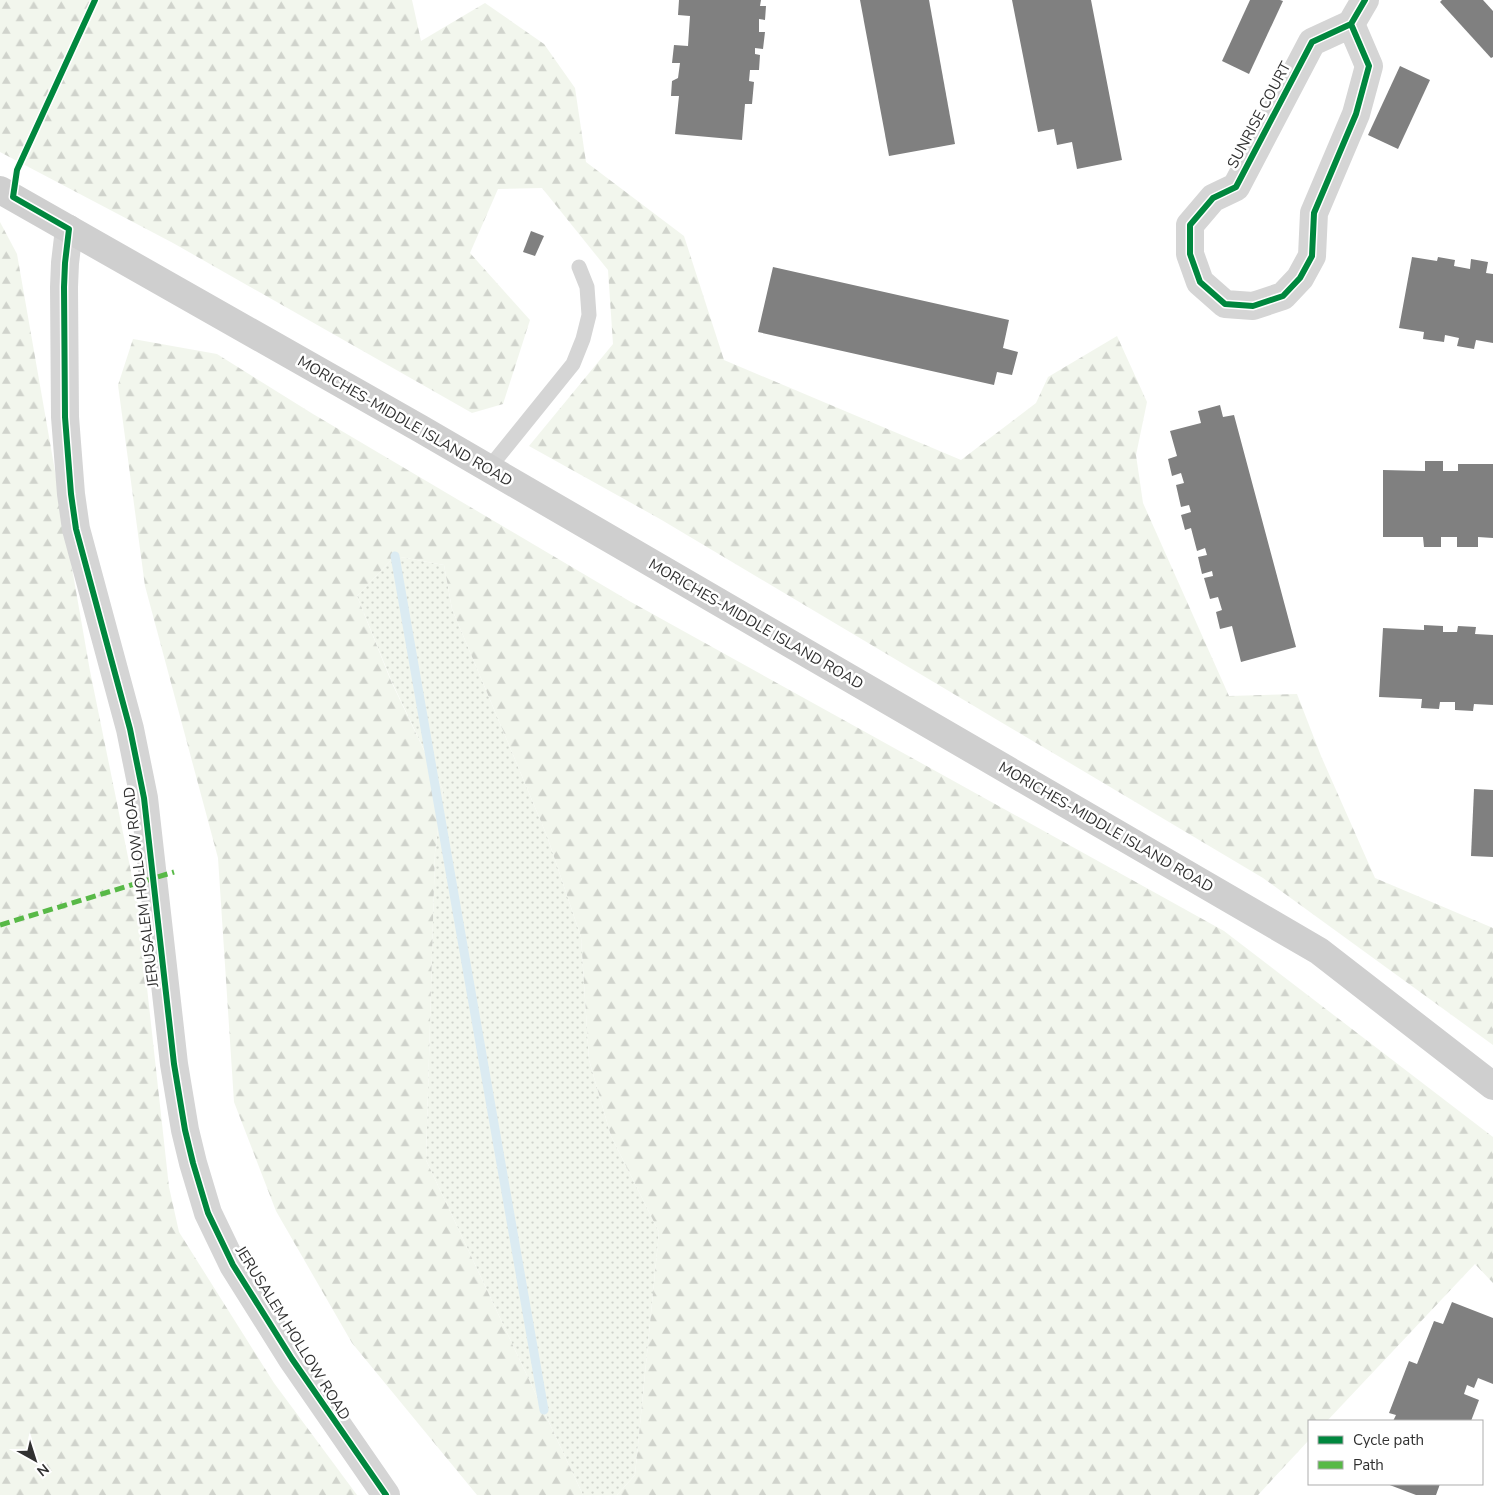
<svg xmlns="http://www.w3.org/2000/svg" width="1493" height="1495" font-family="'Nunito Sans',sans-serif">
  <defs>
    <pattern id="grass-dots" width="8" height="8" patternUnits="userSpaceOnUse" patternTransform="scale(1.25)"><rect width="8" height="8" fill="#f2f6ed"/><path d="M2 2h.1M6 6h.1" fill="none" stroke="#d0d3cc" stroke-width="1.8" stroke-linecap="round"/></pattern>
    <pattern id="forest-firs" width="22" height="20" patternUnits="userSpaceOnUse" patternTransform="scale(1.25)"><rect width="22" height="20" fill="#f2f6ed"/><path d="M5 1l3.5 6h-7zM16 11l3.5 6h-7z" fill="#d0d3cc"/></pattern>
  </defs>
  <rect width="100%" height="100%" fill="#fff"/>
  <polygon fill="url(#grass-dots)" points="395,556 444,565 452,609 547,836 581,937 589,1060 611,1136 659,1232 635,1475 617,1495 583,1495 426,1160 435,852 443,790 391,680 357,596"/>
  <g fill="url(#forest-firs)">
    <polygon points="0,0 412,0 421,41 485,3 544,44 575,88 586,162 684,236 724,360 961,460 1036,403 1048,377 1117,336 1147,402 1136,455 1143,503 1229,696 1297,694 1321,756 1375,878 1493,928 1493,1045 1263,878 660,519 529,446 613,344 608,270 542,188 498,189 470,253 530,320 503,404 472,413 173,243 0,152"/>
    <polygon points="0,222 17,254 90,671 138,906 169,1187 179,1232 274,1383 357,1495 0,1495"/>
    <polygon points="133,339 217,354 313,414 631,602 1224,931 1493,1137 1493,1283 1475,1264 1327,1421 1309,1421 1309,1440 1258,1495 617,1495 635,1475 659,1232 611,1136 589,1060 581,937 547,836 452,609 444,565 395,556 357,596 391,681 443,790 435,852 426,1160 583,1495 477,1495 352,1343 276,1211 234,1102 218,858 145,586 118,385"/>
  </g>
  <g fill="none" stroke-linecap="round" stroke-linejoin="round">
    <polyline stroke="#dbebf2" stroke-width="9" points="395,556 544,1410"/>
  </g>
  <g fill="#808080">
    <polygon points="679,0 761,0 760,6 766,6 765,20 759,19 759,32 765,32 763,49 755,48 755,54 760,55 759,70 750,70 749,81 754,82 752,104 745,104 742,140 675,134 679,96 671,96 672,81 678,78 680,63 672,63 674,45 688,46 690,16 678,15"/>
    <polygon points="860,0 929,0 955,144 889,156"/>
    <polygon points="1012,0 1091,0 1122,160 1077,169 1072,142 1057,145 1054,129 1038,132"/>
    <polygon points="1250,0 1280,0 1283,1 1249,74 1222,61"/>
    <polygon points="1442,0 1483,0 1493,11 1493,57 1491,58 1440,2"/>
    <polygon points="1400,66 1430,80 1398,149 1368,135"/>
    <polygon points="531,231 544,236 535,256 523,252"/>
    <polygon points="1412,257 1437,261 1438,257 1455,260 1454,266 1470,269 1471,259 1488,262 1486,273 1493,274 1493,343 1476,340 1474,349 1457,346 1459,338 1445,335 1444,342 1423,339 1424,332 1399,328"/>
    <polygon points="773,267 1009,320 1003,348 1018,352 1012,375 997,372 994,385 758,332"/>
    <polygon points="1220,405 1223,417 1234,415 1296,647 1241,662 1232,626 1220,629 1216,612 1222,610 1218,597 1210,599 1204,578 1213,576 1212,571 1202,574 1198,557 1207,555 1205,548 1197,551 1191,528 1185,530 1181,515 1191,512 1189,505 1181,507 1176,485 1184,483 1181,473 1172,476 1168,459 1177,456 1170,431 1201,423 1198,411"/>
    <polygon points="1425,461 1443,461 1443,471 1458,471 1458,464 1493,464 1493,538 1478,537 1478,547 1457,547 1457,537 1441,537 1441,547 1424,547 1423,537 1383,537 1383,470 1425,471"/>
    <polygon points="1424,625 1443,626 1443,632 1457,632 1458,626 1476,627 1475,634 1493,635 1493,705 1474,704 1473,711 1455,710 1455,702 1440,702 1439,709 1421,708 1422,699 1379,697 1383,628 1424,630"/>
    <polygon points="1474,789 1493,790 1493,857 1471,856"/>
    <polygon points="1452,1302 1493,1318 1493,1384 1478,1378 1474,1388 1467,1385 1464,1394 1479,1400 1471,1421 1393,1421 1396,1415 1389,1413 1409,1361 1417,1364 1434,1321 1443,1324"/>
    <polygon points="1387,1484 1440,1484 1436,1495 1416,1495"/>
  </g>
  <g fill="none" stroke-linecap="round" stroke-linejoin="round">
    <polyline stroke="#d5d5d5" stroke-width="15" points="489,468 573,364 583,339 589,315 587,287 579,267"/>
    <polyline stroke="#d5d5d5" stroke-width="28" points="1351,24 1369,66 1356,114 1314,213 1312,256 1300,278 1283,296 1253,306 1225,304 1200,282 1190,254 1190,225 1213,198 1236,187 1312,42 1351,24 1365,0"/>
    <polyline stroke="#d5d5d5" stroke-width="28" points="69,229 65,263 64,287 65,417 71,494 76,529 130,729 144,798 174,1064 185,1130 193,1163 208,1213 233,1265 292,1359 386,1495"/>
    <polyline stroke="#cfcfcf" stroke-width="28" points="0,190 421,429 1319,951 1493,1086"/>
    <polyline stroke="#58b947" stroke-width="5" stroke-dasharray="10 5" stroke-linecap="butt" points="0,925 174,872"/>
    <defs>
      <g id="cycleway">
        <polyline points="95,0 17,170 13,197 69,229 65,263 64,287 65,417 71,494 76,529 130,729 144,798 174,1064 185,1130 193,1163 208,1213 233,1265 292,1359 386,1495"/>
        <polyline points="1351,24 1369,66 1356,114 1314,213 1312,256 1300,278 1283,296 1253,306 1225,304 1200,282 1190,254 1190,225 1213,198 1236,187 1312,42 1351,24 1365,0"/>
      </g>
    </defs>
    <use href="#cycleway" stroke="#fff" stroke-width="9"/>
    <use href="#cycleway" stroke="#00873e" stroke-width="6"/>
  </g>
  <g text-anchor="middle" stroke-width="5" stroke-linejoin="round" paint-order="stroke">
    <g font-size="15" fill="#313131" stroke="#fff">
      <text transform="translate(1259 115) rotate(-62)" y="5">SUNRISE COURT</text>
      <text transform="translate(405 421) rotate(30)" y="5">MORICHES-MIDDLE ISLAND ROAD</text>
      <text transform="translate(756 624) rotate(30)" y="5">MORICHES-MIDDLE ISLAND ROAD</text>
      <text transform="translate(1106 827) rotate(30)" y="5">MORICHES-MIDDLE ISLAND ROAD</text>
      <text transform="translate(141 887) rotate(-97)" y="5">JERUSALEM HOLLOW ROAD</text>
      <text transform="translate(293 1333) rotate(58)" y="5">JERUSALEM HOLLOW ROAD</text>
    </g>
  </g>
  <rect x="1308" y="1420" width="175" height="65" fill="#ffffff" stroke="#adadad"/>
  <rect x="1318" y="1436" width="25" height="8" fill="#00873e" stroke="#adadad"/>
  <text x="1353" y="1445" font-size="15" fill="#313131">Cycle path</text>
  <rect x="1318" y="1461" width="25" height="8" fill="#58b947" stroke="#adadad"/>
  <text x="1353" y="1470" font-size="15" fill="#313131">Path</text>
  <g transform="translate(35 1460) rotate(141)" stroke="#ffffff" stroke-width="4" paint-order="stroke">
  <path d="M0-4L9 19L0 12L-9 19Z" fill="#313131"/>
  <text y="-8" font-size="14" font-weight="bold" text-anchor="middle" fill="#313131">N</text>
  </g>
</svg>
